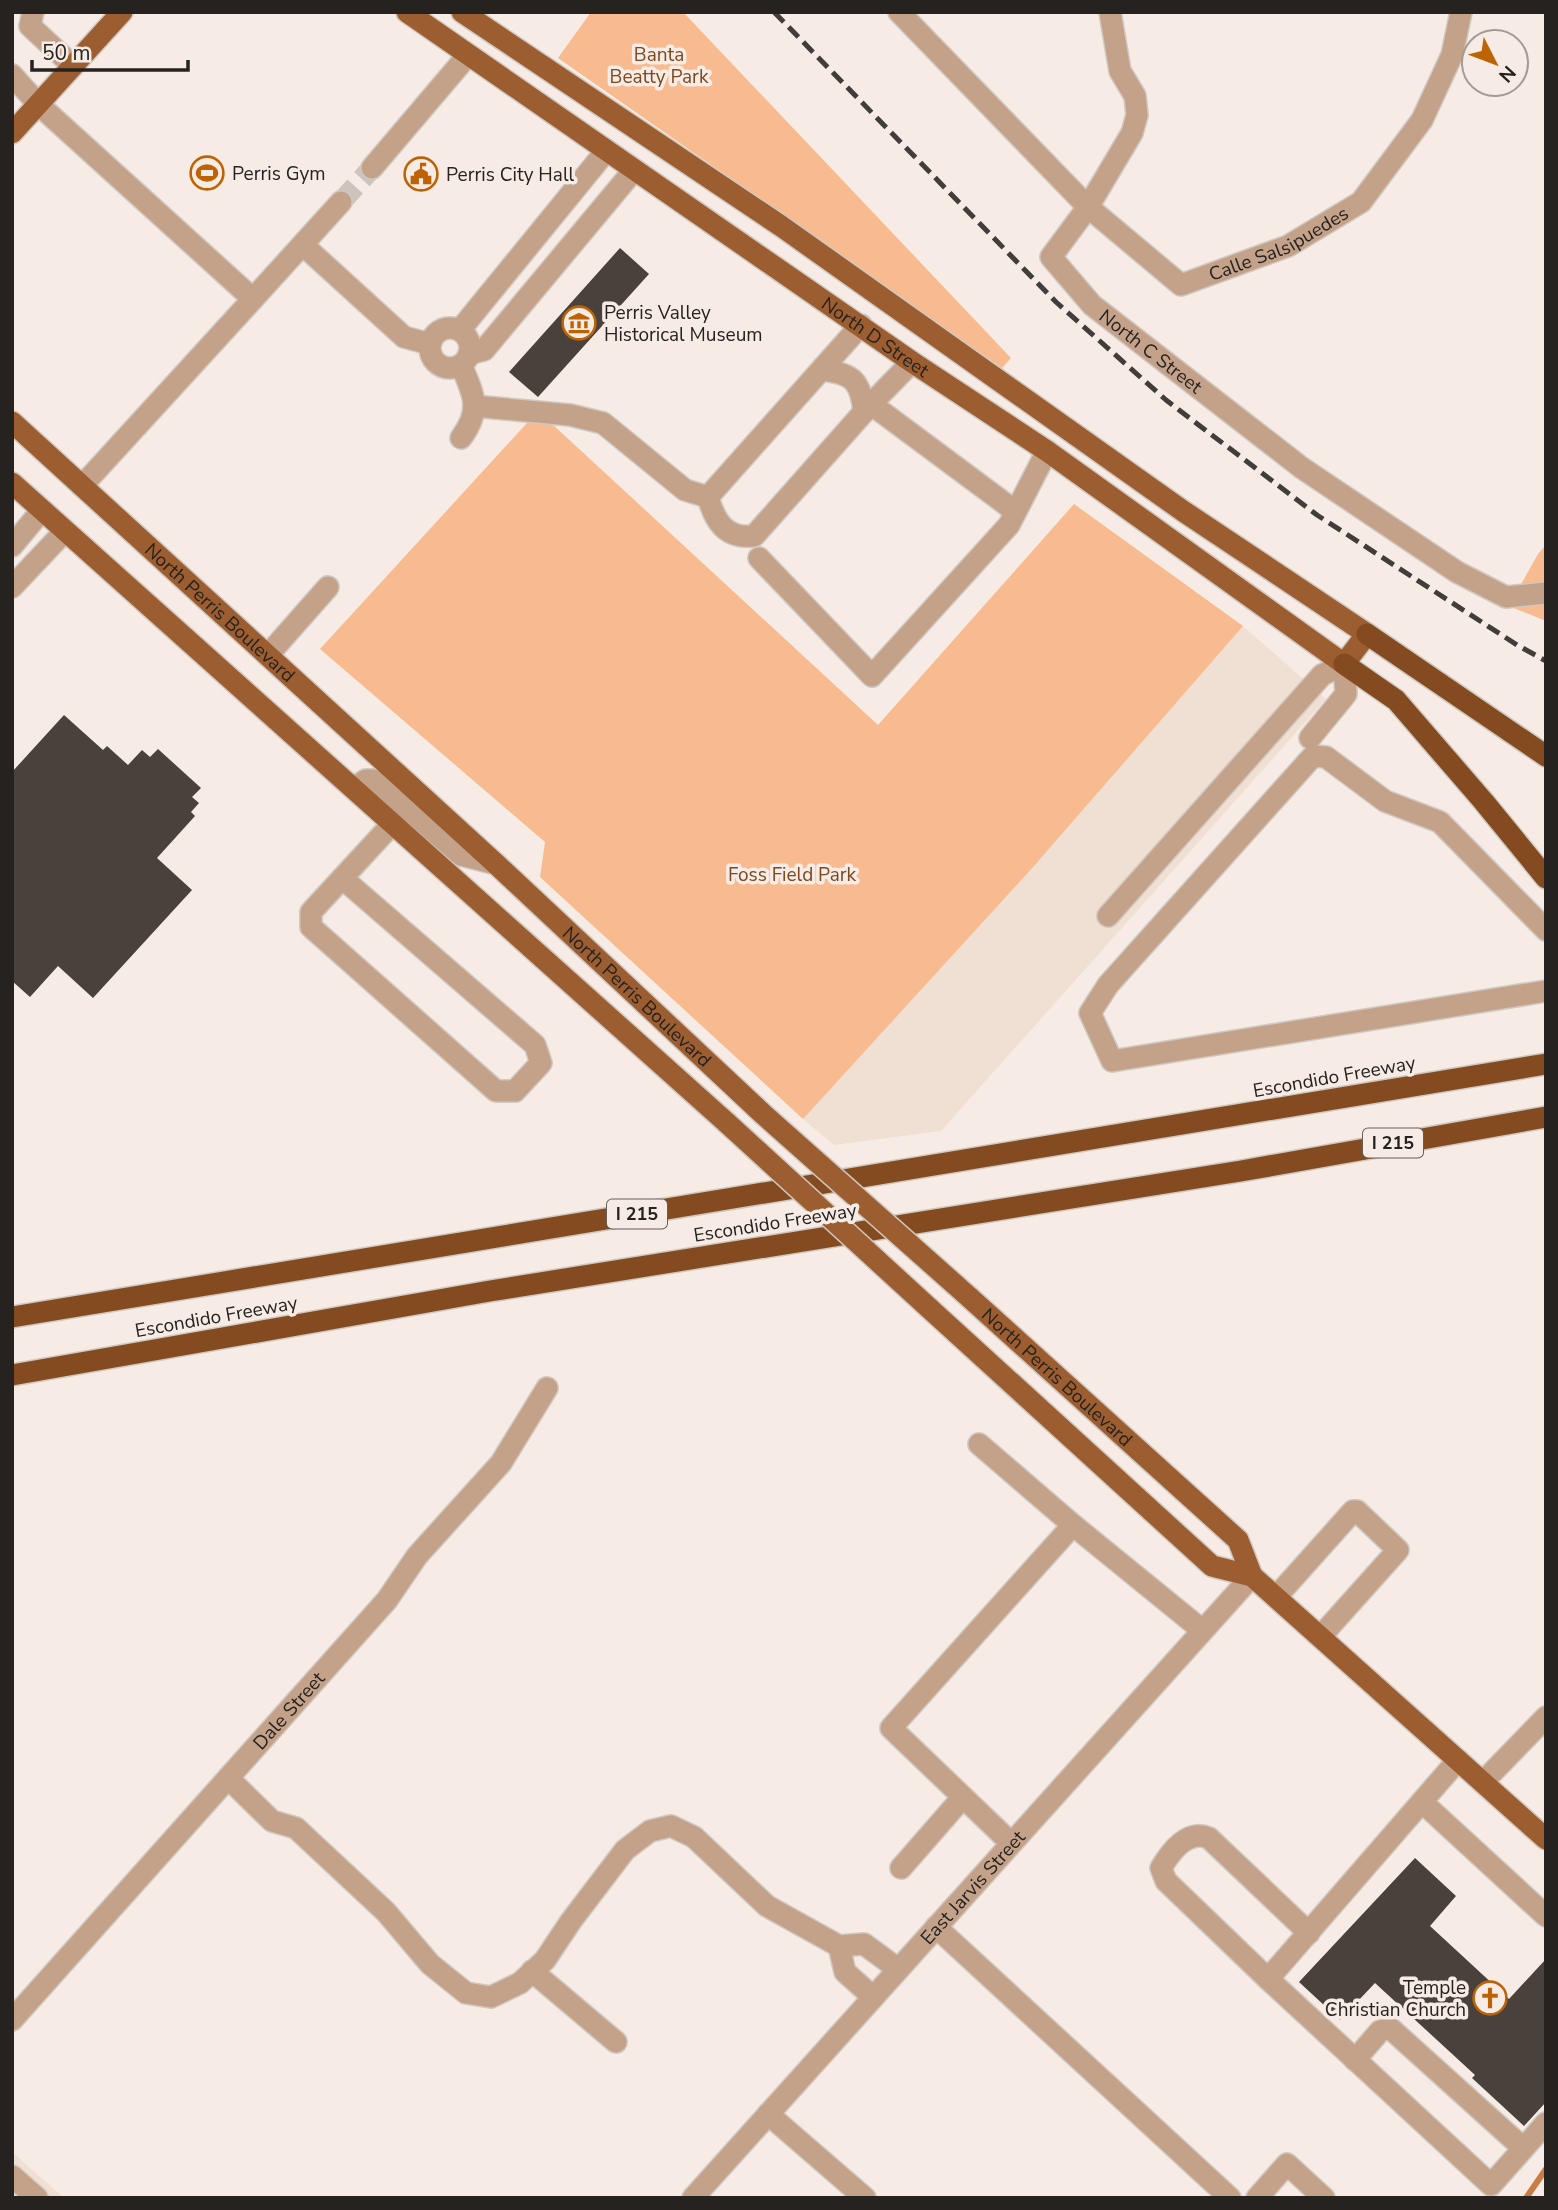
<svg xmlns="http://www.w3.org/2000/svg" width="1558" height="2210" font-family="'Nunito Sans',sans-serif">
  <rect width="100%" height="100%" fill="#f6ece5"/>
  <g fill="#f0dfd3">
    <polygon points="1243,626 1326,699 941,1131 834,1145 803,1119"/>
    <polygon points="12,2152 64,2198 12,2198"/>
  </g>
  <g fill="#f8ba8f">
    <polygon points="591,12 683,12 1011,358 1002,368 558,58"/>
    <polygon points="538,411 878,725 1074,504 1243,626 1033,867 803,1119 540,877 545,842 320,649"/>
    <polygon points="1546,545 1546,621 1509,606 1538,554"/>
  </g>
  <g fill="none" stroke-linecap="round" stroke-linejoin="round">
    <polyline stroke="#c97d45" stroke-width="6" points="1526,2198 1546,2169"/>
  </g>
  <g fill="#49413b">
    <polygon points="620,248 649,274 538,397 509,372"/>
    <polygon points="64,715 103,750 107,746 128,765 142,750 150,757 158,749 201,788 192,797 199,803 191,812 195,816 157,858 192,890 93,998 58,966 30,997 12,981 12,772"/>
    <polygon points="1415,1858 1456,1896 1430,1926 1509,1999 1546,1959 1546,2102 1524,2126 1472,2078 1475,2075 1375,1983 1340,2020 1299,1982"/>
  </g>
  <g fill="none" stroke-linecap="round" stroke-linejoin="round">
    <polyline stroke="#ccc4bd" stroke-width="21" stroke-dasharray="21 10" stroke-linecap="butt" points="341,202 372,168"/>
    <defs>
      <g id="minor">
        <polyline points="33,12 30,26 73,66"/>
        <path id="s1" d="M899 12 1088 207 1181 285 1288 246 1361 202 1422 120 1452 55 1461 12"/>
        <path id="s2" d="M1110 12 1120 71 1135 96 1137 115 1132 133 1088 207 1051 257 1092 305 1302 468 1457 572 1506 597 1546 593"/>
        <polyline points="12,75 38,104 253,299 82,486"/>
        <polyline points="372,168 468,55"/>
        <polyline points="303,245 404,337 430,344"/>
        <polyline points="253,299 341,202"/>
        <path d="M861 325 708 497C715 522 726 539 754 536L871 404 912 362"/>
        <circle cx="450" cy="348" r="20"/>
        <polyline points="460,330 606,151"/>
        <polyline points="469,354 484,350 634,170"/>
        <path d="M822 370C853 373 861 382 864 412"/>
        <polyline points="871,404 1015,511"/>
        <polyline points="474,406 570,415 603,423 685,490 708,497"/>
        <path d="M461 438C482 410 474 395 461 365"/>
        <polyline points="12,546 42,510"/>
        <polyline points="759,558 872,676 1009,525 1047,451"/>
        <polyline points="12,587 65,531"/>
        <polyline points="268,655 328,587"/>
        <polyline points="354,788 366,780 374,780 461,855 496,864"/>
        <polyline points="342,878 535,1045 541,1063 515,1091 496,1091 311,927 311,912 394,822"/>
        <polyline points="1108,916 1322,675 1344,664 1346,694 1310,738"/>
        <polyline points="1546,930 1440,822 1385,801 1326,757 1313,756 1108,985 1090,1013 1112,1061 1546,991"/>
        <polyline points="979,1444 1073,1525"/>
        <polyline points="1277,1596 1353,1511 1357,1511 1398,1550 1321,1636"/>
        <polyline points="228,1778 272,1821 296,1828 386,1912 430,1964 466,1993 491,1997 520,1983 545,1960 571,1921 625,1850 650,1831 671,1826 694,1837 767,1906 839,1946 864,1944 898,1969"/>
        <polyline points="1483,1782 1546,1717"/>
        <polyline points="1422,1802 1546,1916"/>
        <polyline points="1011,1843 891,1728 1073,1525 1202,1630"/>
        <polyline points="901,1868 963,1797"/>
        <polyline points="936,1927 1230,2198"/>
        <path d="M1309 1933 1209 1838C1188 1829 1171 1851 1161 1868L1166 1881 1268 1979 1491 2185 1546 2123"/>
        <polyline points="839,1946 845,1972 873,1997"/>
        <polyline points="532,1971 616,2042"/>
        <polyline points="1268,1979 1458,1760"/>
        <path id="s3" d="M12 2020 387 1600 417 1556 501 1463 547 1388"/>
        <polyline points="1355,2060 1380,2031 1390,2028 1523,2148"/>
        <polyline points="768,2114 865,2198"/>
        <polyline points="12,2176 37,2198"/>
        <path id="s4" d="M693 2198 1252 1576"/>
        <polyline points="1257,2198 1287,2164 1324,2198"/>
      </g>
      <g id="major">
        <path id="s5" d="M407 12 912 362 1047 451 1344 664 1367 634 1183 511 781 226 462 12"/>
        <polyline points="12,133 122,12"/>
        <path id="s6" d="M12 422 496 864 763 1114"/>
        <polyline points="12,483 727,1123"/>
        <path id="s7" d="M969 1297 1238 1540 1252 1576"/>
        <polyline points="929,1308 1212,1566 1252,1576 1546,1839"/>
      </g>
      <g id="highway">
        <polyline points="1367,634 1546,756"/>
        <polyline points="1344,664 1396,700 1484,802 1546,878"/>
        <polyline points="12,1317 1546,1064"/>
        <polyline points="12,1375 490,1291 1241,1171 1546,1117"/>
      </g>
    </defs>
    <use href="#minor" stroke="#d0c8c1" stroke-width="24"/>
    <use href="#major" stroke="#d0c8c1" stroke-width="24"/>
    <use href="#highway" stroke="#d0c8c1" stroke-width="24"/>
    <use href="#minor" stroke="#c4a189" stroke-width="21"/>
    <use href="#major" stroke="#9c5e30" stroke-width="21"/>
    <use href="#highway" stroke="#834b1f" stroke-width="21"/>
    <polyline stroke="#413d3a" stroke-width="5" stroke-dasharray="14 7" stroke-linecap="butt" points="774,12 1056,302 1166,400 1317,515 1517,645 1546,661"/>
    <defs>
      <g id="major-bridge">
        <polyline points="763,1114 969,1297"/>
        <polyline points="727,1123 929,1308"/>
      </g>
    </defs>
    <use href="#major-bridge" stroke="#d0c8c1" stroke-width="24" stroke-linecap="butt"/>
    <use href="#major-bridge" stroke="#9c5e30" stroke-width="21"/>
  </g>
  <defs>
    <symbol id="stadium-ring" viewBox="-11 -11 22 22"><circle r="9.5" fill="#f6ece5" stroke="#bd6305" stroke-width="1.5"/><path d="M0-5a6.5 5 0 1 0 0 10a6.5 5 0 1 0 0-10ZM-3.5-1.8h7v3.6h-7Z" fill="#bd6305"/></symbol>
    <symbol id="civic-ring" viewBox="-11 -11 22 22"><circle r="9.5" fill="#f6ece5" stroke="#bd6305" stroke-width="1.5"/><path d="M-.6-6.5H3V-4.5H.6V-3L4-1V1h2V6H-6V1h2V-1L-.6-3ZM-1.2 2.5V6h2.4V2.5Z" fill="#bd6305"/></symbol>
    <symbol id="museum-ring" viewBox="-11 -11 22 22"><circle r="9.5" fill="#f6ece5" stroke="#bd6305" stroke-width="1.5"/><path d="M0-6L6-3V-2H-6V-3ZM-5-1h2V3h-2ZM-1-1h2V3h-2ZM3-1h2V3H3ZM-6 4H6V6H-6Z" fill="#bd6305"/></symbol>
    <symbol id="church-ring" viewBox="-11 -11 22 22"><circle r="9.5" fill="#f6ece5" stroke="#bd6305" stroke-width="1.5"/><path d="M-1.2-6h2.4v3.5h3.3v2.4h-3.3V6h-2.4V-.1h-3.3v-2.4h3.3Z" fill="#bd6305"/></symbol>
  </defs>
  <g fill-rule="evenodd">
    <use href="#stadium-ring" x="188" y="154" width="38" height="38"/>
    <use href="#civic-ring" x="402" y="155" width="38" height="38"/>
    <use href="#museum-ring" x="560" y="304" width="38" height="38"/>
    <use href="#church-ring" x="1471" y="1979" width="38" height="38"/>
  </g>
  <g text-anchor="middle" stroke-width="7" stroke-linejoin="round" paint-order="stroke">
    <g fill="#f6ece5" stroke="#645f5a" stroke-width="2">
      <rect x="1363" y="1128.5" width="60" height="29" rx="5"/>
      <rect x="607" y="1199.5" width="60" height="29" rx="5"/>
    </g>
    <g font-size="18" font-weight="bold" fill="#25221f">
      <text x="1393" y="1149">I 215</text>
      <text x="637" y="1220">I 215</text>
    </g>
    <g font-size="19" fill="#7b481f" stroke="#f6ece5">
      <text x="659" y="61">Banta<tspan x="659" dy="22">Beatty Park</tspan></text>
      <text x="792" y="881">Foss Field Park</text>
    </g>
    <g font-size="19" fill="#25221f" stroke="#f6ece5" text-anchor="start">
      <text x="232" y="180">Perris Gym</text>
      <text x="446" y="181">Perris City Hall</text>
      <text x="604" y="319">Perris Valley<tspan x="604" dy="22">Historical Museum</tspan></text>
      <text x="1466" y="1994" text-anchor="end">Temple<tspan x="1466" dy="22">Christian Church</tspan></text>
    </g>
    <g font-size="19" fill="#25221f" stroke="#f6ece5">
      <text dy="7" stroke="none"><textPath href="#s1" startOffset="499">Calle Salsipuedes</textPath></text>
      <text dy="7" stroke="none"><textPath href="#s5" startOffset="570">North D Street</textPath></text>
      <text dy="7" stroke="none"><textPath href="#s2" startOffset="413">North C Street</textPath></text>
      <text dy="7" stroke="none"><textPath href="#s6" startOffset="282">North Perris Boulevard</textPath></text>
      <text dy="7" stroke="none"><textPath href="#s6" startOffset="849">North Perris Boulevard</textPath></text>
      <text transform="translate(1334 1076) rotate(-10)" y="7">Escondido Freeway</text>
      <text transform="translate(775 1222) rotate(-9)" y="7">Escondido Freeway</text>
      <text transform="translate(216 1316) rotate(-10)" y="7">Escondido Freeway</text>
      <text dy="7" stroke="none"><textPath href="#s7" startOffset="119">North Perris Boulevard</textPath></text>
      <text dy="7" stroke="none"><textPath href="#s3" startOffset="415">Dale Street</textPath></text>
      <text dy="7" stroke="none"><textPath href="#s4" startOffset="418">East Jarvis Street</textPath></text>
    </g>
  </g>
  <rect width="1558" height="2210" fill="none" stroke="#25221f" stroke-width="28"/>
  <g transform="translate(1495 63) rotate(132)"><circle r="33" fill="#f6ece5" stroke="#a29b96" stroke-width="2"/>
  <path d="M0-5L12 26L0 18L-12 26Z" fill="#bd6305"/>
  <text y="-10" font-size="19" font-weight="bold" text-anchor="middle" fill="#25221f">N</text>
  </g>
  <path d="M32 60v10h156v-10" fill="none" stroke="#25221f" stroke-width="3.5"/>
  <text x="42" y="60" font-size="21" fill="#25221f" stroke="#f6ece5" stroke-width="5" paint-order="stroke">50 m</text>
</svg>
